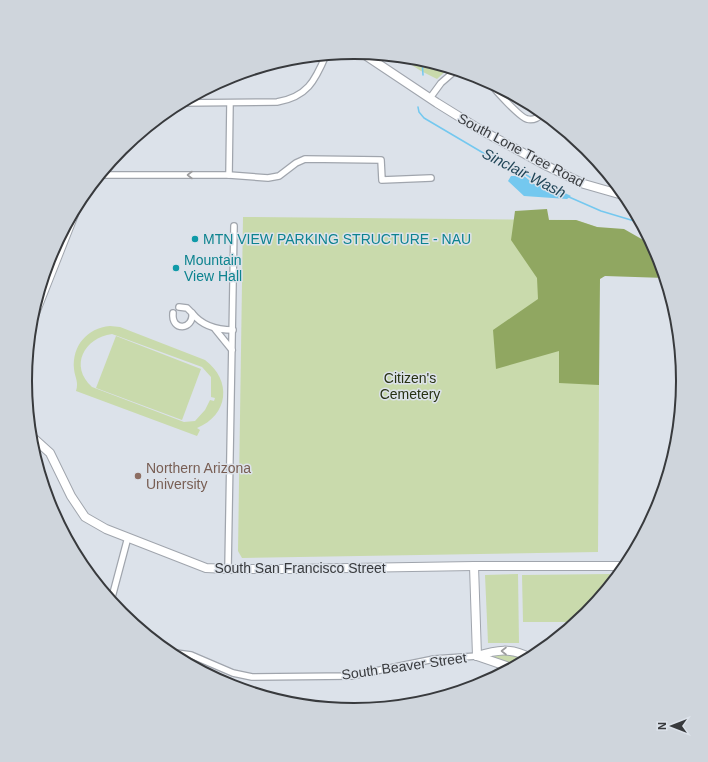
<svg xmlns="http://www.w3.org/2000/svg" width="708" height="762" font-family="Helvetica,sans-serif">
  <rect width="100%" height="100%" fill="#dce2ea"/>
  <g fill="#c9daac" fill-rule="evenodd">
    <polygon points="398,56 418,58 449,68 437,79 421,71"/>
    <polygon points="243,217 576,220 597,227 599,385 598,552 242,558 238,551"/>
    <path d="M110 326 120 327 205 360C232 380 229 415 197 428L200 430 197 436 76 391C79 382 75 378 74 369 72 346 87 328 110 326ZM112 334 202 367 211 377V397L215 398 214 401 210 400 205 410 195 421 184 422 92 387C69 366 84 338 112 334Z"/>
    <polygon points="116,336 201,369 182,420 96,388"/>
    <polygon points="518,574 519,643 488,643 485,575"/>
    <polygon points="610,574 610,585 586,614 577,622 523,622 522,575"/>
    <polygon points="512,654 527,660 516,666 494,658 495,655"/>
  </g>
  <polygon fill="#90a761" points="547,209 549,220 576,220 597,227 624,229 652,245 658,255 665,278 605,276 600,279 599,385 559,383 559,351 496,369 493,330 538,299 537,278 511,240 515,211"/>
  <polygon fill="#74c8ef" points="511,176 524,176 534,184 547,184 571,196 567,199 524,196 508,181"/>
  <g fill="none" stroke-linecap="round" stroke-linejoin="round">
    <g stroke="#74c8ef" stroke-width="1.5">
      <polyline points="422,59 423,75"/>
      <polyline points="418,107 419,112 424,118 485,154 502,159 542,185"/>
      <polyline points="569,197 601,211 641,223"/>
    </g>
    <defs>
      <g id="street">
        <path d="M490 82C493 89 521 118 527 119 534 121 539 117 544 113"/>
        <polyline points="430,98 441,83 456,70"/>
        <path d="M179 103 277 102C307 97 315 81 326 55"/>
        <polyline points="99,175 229,175 268,178 279,176 296,163 305,159 381,160 382,180 431,178"/>
        <polyline points="229,175 230,103"/>
        <path d="M173 313C171 332 194 330 192 313L187 308 179 307"/>
        <path d="M192 313C202 326 217 330 233 330"/>
        <polyline points="215,329 232,350"/>
        <polyline points="228,569 234,226"/>
        <polyline points="111,601 128,537"/>
        <polyline points="169,652 191,655 233,673 252,677 351,676 434,659 477,656"/>
      </g>
      <g id="secondary">
        <polyline points="362,53 437,103 479,129 547,166 584,184 626,196"/>
        <polyline points="30,326 81,197"/>
        <polyline points="30,435 50,453 71,496 85,517 106,529 206,568 228,569 288,569 474,566 626,566"/>
        <polyline points="474,566 477,656"/>
        <path d="M477 656C496 650 512 647 530 658"/>
        <polyline points="477,656 512,668"/>
      </g>
    </defs>
    <use href="#street" stroke="#a0a5ad" stroke-width="8"/>
    <use href="#secondary" stroke="#a0a5ad" stroke-width="10"/>
    <use href="#street" stroke="#fff" stroke-width="5.5"/>
    <use href="#secondary" stroke="#fff" stroke-width="8"/>
  </g>
  <defs><path id="oneway-chevron" d="M-2-3.5L2.5 0L-2 3.5" fill="none" stroke-width="1.6" stroke-linecap="round" stroke-linejoin="round"/></defs>
  <g stroke="#9c9c9e">
    <use href="#oneway-chevron" transform="translate(190 175) rotate(180)"/>
    <use href="#oneway-chevron" transform="translate(504 651) rotate(180)"/>
  </g>
  <g fill="#0f9aa8" stroke="#dce2ea" stroke-width="1.5">
    <circle cx="195" cy="239" r="4"/>
    <circle cx="176" cy="268" r="4"/>
  </g>
  <circle fill="#8d6e63" stroke="#dce2ea" stroke-width="1.5" cx="138" cy="476" r="4"/>
  <g text-anchor="middle" stroke-width="3" stroke-linejoin="round" paint-order="stroke">
    <g font-size="14" fill="#383a3d" stroke="#dce2ea">
      <text transform="translate(521 150) rotate(28)" y="5">South Lone Tree Road</text>
      <text x="300" y="573">South San Francisco Street</text>
      <text transform="translate(404 666) rotate(-8)" y="5">South Beaver Street</text>
    </g>
    <g font-size="14" fill="#0d838f" stroke="#dce2ea" text-anchor="start">
      <text x="203" y="244">MTN VIEW PARKING STRUCTURE - NAU</text>
      <text x="184" y="265">Mountain<tspan x="184" dy="16">View Hall</tspan></text>
    </g>
    <g font-size="14" fill="#273112" stroke="#dce2ea">
      <text x="410" y="383">Citizen's<tspan x="410" dy="16">Cemetery</tspan></text>
    </g>
    <g font-size="14" fill="#785e54" stroke="#dce2ea" text-anchor="start">
      <text x="146" y="473">Northern Arizona<tspan x="146" dy="16">University</tspan></text>
    </g>
    <g font-size="15" font-style="italic" fill="#204557" stroke="#dce2ea">
      <text transform="translate(524 173) rotate(27)" y="5">Sinclair Wash</text>
    </g>
  </g>
  <path d="M0 0H708V762H0ZM32 381a322 322 0 1 1 644 0a322 322 0 1 1-644 0Z" fill="#cfd5dc" fill-rule="evenodd"/>
  <path fill="none" stroke="#383a3d" stroke-width="2" d="M32 381a322 322 0 1 1 644 0a322 322 0 1 1-644 0Z"/>
  <g transform="translate(672 726) rotate(270)" stroke="#dce2ea" stroke-width="3" paint-order="stroke">
  <path d="M0-3L7 15L0 10L-7 15Z" fill="#383a3d"/>
  <text y="-6" font-size="11" font-weight="bold" text-anchor="middle" fill="#383a3d">N</text>
  </g>
</svg>
